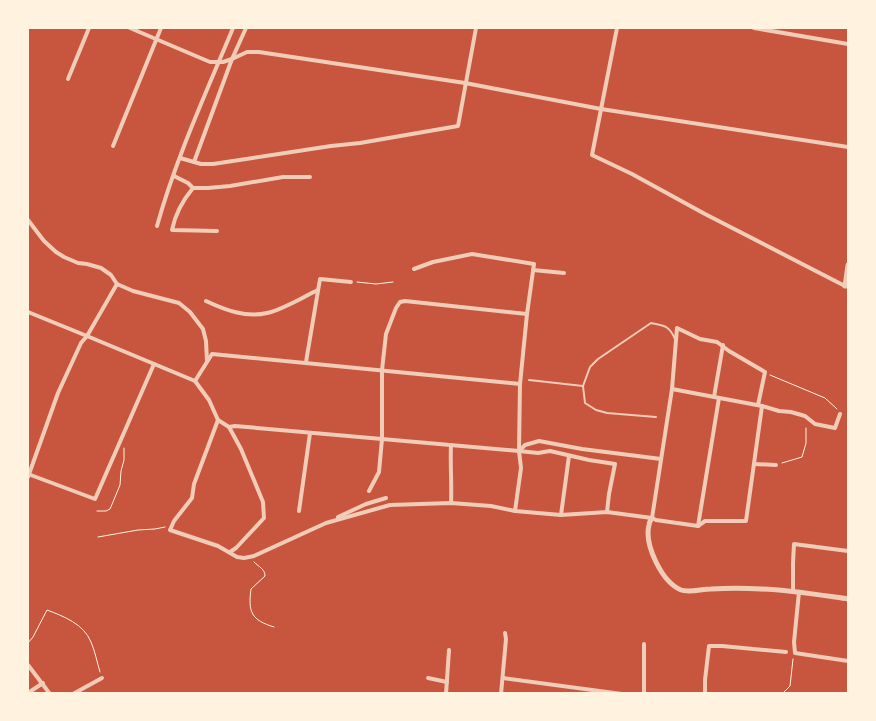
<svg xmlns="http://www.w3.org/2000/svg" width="876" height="721" font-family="'Source Sans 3',sans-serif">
  <rect width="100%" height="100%" fill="#c8553d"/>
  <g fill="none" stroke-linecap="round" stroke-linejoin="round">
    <g stroke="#fff3e0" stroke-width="1">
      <polyline points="357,282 376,284 393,282"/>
      <polyline points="770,375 825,398 837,409"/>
      <polyline points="782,463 802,457 806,443 806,428"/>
      <polyline points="97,511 106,511 110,509 113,502 120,485 121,471 124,460 124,448"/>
      <polyline points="98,537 138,530 155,529 165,527"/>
      <path d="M254 562C259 567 265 569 265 576L251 589C248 612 251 620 274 627"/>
      <path d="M28 643 33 637 47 610C63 616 84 624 91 642 95 651 97 662 100 672"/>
      <polyline points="782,694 790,686 793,659"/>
    </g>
    <g stroke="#f1ccb7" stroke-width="2">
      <polyline points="529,380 583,386"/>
      <path d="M656 417 607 413 596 410 585 403 583 386 590 367 598 359 651 323C664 326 669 325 675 339"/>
    </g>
    <g stroke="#f1ccb7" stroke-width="4">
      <polyline points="130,28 210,62 223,62 232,59 247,52 259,52 465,83 601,109 848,147"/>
      <polyline points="617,28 592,155 632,174 705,214 845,286"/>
      <polyline points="754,28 848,44"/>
      <polyline points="68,79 89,28"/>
      <polyline points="113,146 161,28"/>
      <polyline points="180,158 201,164 213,164 331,146 360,143 458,126 476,28"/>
      <polyline points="194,162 232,59 246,28"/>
      <polyline points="174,176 188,183 193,188 208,188 230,186 283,177 310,177"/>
      <path d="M193 188C183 200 175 215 172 230L217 231"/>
      <polyline points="28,220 44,241 56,252 64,257 78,263 87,264 101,268 111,275 117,284 133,291 179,303 190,312 203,329 206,341 207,361"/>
      <path d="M157 226C176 158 206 93 233 28"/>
      <polyline points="414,269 433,262 472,254 534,264 527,314 520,384 519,451 521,468 515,511"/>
      <polyline points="533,270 564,273"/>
      <path d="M206 301C225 310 246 318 267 313 284 309 303 297 318 290"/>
      <polyline points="28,312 87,336 195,381 209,400 218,420 229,427 241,449 263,502 264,518 236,548 230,552"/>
      <polyline points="306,362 320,279 351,282"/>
      <polyline points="195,381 212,354 520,384"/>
      <polyline points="672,389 762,406 779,411 791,412 805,416 815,424 835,428 840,414"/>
      <polyline points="714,397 723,345"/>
      <polyline points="218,420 194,484 192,498 174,521 170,530 218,546 237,557 244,558 254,556 326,523 390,505 451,503 491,506 515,511 561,515 607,512 652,518 656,520 698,526 705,521 746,521 762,406"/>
      <polyline points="229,427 235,426 519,451 525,445 539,441 582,449 661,459"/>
      <path d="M451 445C450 464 452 484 451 503"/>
      <polyline points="519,451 538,453 550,451 589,460 615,464 609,494 607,512"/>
      <polyline points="754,464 776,465"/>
      <polyline points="28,474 95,499 154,364"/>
      <polyline points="28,477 58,393 81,343 87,336 117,284"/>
      <polyline points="369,491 379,472 382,439 382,370 386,334 396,308 400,302 405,301 527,314"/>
      <polyline points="299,511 310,433"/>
      <polyline points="561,515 569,456"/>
      <polyline points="338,517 366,504 386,498"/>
      <polyline points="652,518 672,389 677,328 700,339 717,342 729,351 765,372 758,405"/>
      <polyline points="698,526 719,398"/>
      <polyline points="793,592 793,563 794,544 848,551"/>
      <polyline points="799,592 794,642 795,653 848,661"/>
      <polyline points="28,665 50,694"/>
      <polyline points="428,678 447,682"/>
      <polyline points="503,678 622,694"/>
      <polyline points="28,693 43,683"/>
      <polyline points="73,694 102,678"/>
      <polyline points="446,694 449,650"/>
      <polyline points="501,694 506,639 505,633"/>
      <polyline points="644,694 644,644"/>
      <polyline points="705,694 705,680 709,646 722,646 786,652"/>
    </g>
    <g stroke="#f1ccb7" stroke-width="5">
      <polyline points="848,265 845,286 848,286"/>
      <path d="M652 518C651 520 649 522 649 525 644 545 662 582 681 590 689 593 702 589 711 589 728 588 745 588 761 589 790 590 820 595 848 599"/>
    </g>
  </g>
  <rect width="876" height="721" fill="none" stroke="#fff3e0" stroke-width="58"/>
</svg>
